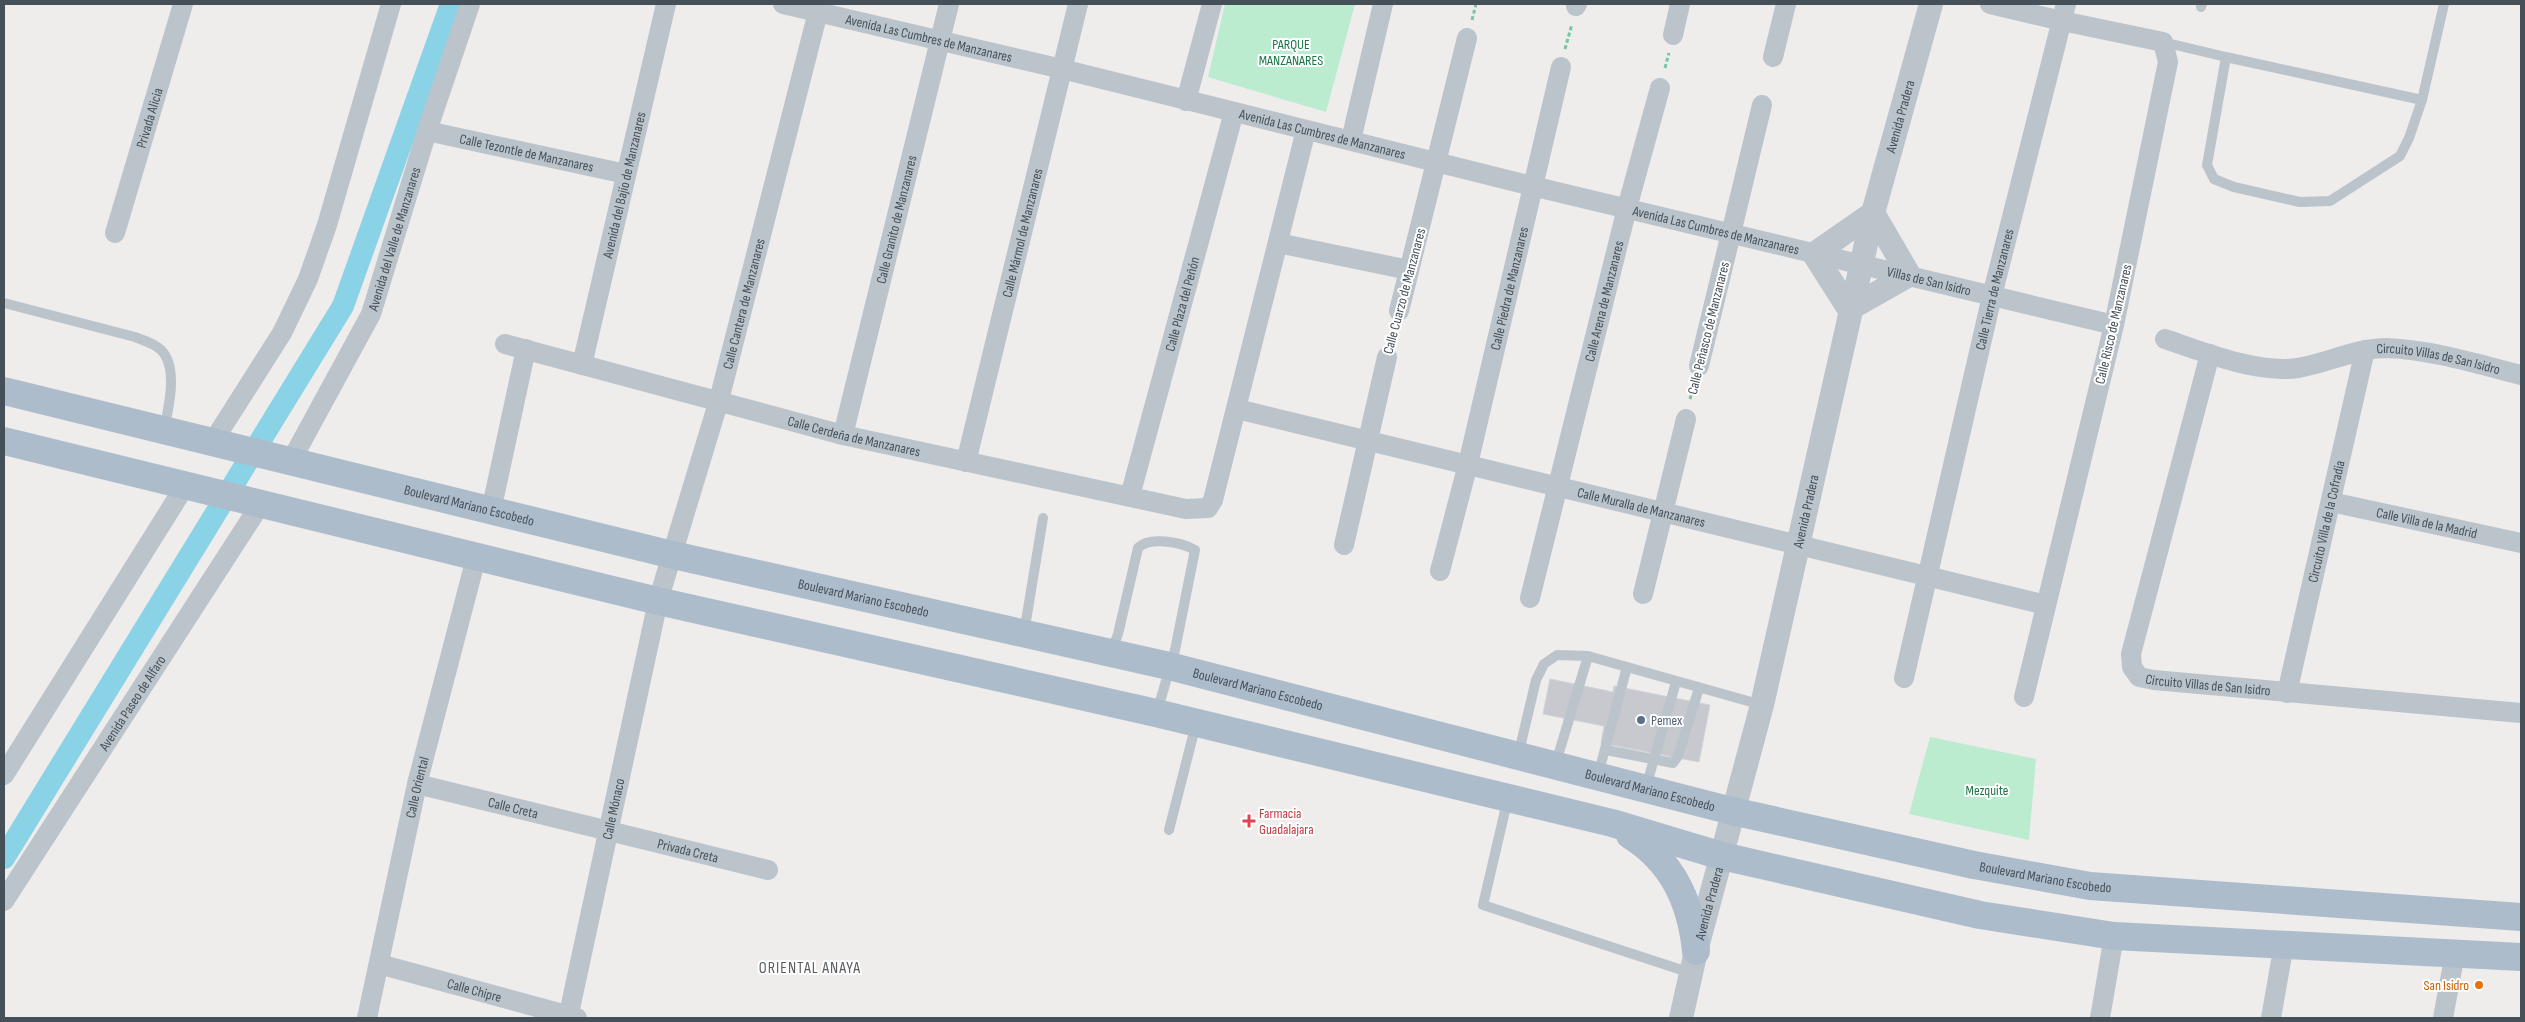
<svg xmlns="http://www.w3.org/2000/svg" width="2525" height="1022" font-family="'Sofia Sans Condensed',sans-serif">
  <rect width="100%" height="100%" fill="#efecec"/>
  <g fill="#bbeccf">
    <polygon points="1225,4 1355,4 1326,112 1208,77"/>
    <polygon points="1930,737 2036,759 2029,840 1909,814"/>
  </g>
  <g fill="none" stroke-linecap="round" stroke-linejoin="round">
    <polyline stroke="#8ad3e7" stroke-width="22" points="4,858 343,306 451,4"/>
  </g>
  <polygon fill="#c7c9cf" stroke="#d0d3d8" points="1550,679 1613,692 1614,686 1710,705 1699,762 1601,743 1604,726 1543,714"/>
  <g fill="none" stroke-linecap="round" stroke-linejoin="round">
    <g stroke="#75c8a0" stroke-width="3" stroke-dasharray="4 2.5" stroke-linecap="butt">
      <polyline points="1472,20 1476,4"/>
      <polyline points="1565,49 1572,24"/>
      <polyline points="1665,68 1669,53"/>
      <polyline points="1690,399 1694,384"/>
    </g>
    <g stroke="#bbc4cb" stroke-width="10">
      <polyline points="2201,7 2202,4"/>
      <polyline points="2163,42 2226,57 2207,165 2214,179 2234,187 2300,202 2330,201 2400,156 2409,138 2422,100 2444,4"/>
      <polyline points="2226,57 2422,100"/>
      <path d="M4 303 135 337C145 341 159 345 165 355 177 374 168 410 164 430"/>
      <polyline points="1024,633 1043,518"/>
      <path d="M1111 653 1118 634 1138 548C1149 536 1181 542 1195 550L1175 650 1157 712"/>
      <polyline points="1606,750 1673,763 1678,756 1699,688"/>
      <polyline points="1518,756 1536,680 1544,664 1557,655 1588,656 1762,705"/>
      <polyline points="1555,766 1588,656"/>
      <polyline points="1598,775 1627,667"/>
      <polyline points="1646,787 1676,682"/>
      <polyline points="1508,798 1483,905 1691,973"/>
      <polyline points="1169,830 1196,724"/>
    </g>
    <g stroke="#bbc4cb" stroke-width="20">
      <path id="s1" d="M783 4 1062 69 1532 186 2114 325"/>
      <polyline points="1990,4 2062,21 2163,42 2168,62 2114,325 2024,697"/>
      <polyline points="1576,6 1577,4"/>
      <polyline points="1673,35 1680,4"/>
      <polyline points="1773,57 1786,4"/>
      <polyline points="1186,101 1212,4"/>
      <path id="s2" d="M427 131 626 174"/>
      <polyline points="1351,140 1383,4"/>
      <path id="s3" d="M115 233 183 4"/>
      <polyline points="1278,243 1409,270"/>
      <polyline points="1399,311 1467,38"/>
      <path id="s4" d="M2165 339C2203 352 2258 374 2298 368 2328 363 2356 348 2387 348 2433 350 2477 364 2521 375"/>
      <path id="s5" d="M505 344 843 435 1186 509 1208 508 1213 500 1306 130"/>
      <path id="s6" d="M2210 354 2131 654 2132 667 2139 677 2154 680 2521 713"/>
      <path id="s7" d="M582 365 666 4"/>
      <polyline points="1699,366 1762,105"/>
      <path id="s8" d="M1237 409 2046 605"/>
      <path id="s9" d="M843 435 949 4"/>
      <polyline points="212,443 282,333 308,279 327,225 391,4"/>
      <path id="s10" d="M291 461 371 314 427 131 470 4"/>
      <path id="s11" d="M966 462 1078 4"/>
      <path id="s12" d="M1130 496 1234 112"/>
      <path id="s13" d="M2331 502 2521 543"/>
      <polyline points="491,511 526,349"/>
      <polyline points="1344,545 1387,357"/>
      <path id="s14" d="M1440 571 1468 464 1561 67"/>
      <polyline points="1643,594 1686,419"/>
      <path id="s15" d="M1530 598 1627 208 1660 88"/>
      <path id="s16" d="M1904 678 1992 296 2066 4"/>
      <path id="s17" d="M2287 693 2365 350"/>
      <polyline points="4,775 185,486"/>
      <path id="s18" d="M417 784 768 870"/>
      <path id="s19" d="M4 901 260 505"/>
      <path id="s20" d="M379 964 577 1018"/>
      <path id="s21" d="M367 1018 417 784 476 558"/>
      <path id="s22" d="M568 1018 658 601 719 400 820 4"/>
      <polyline points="2100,1018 2114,936"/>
      <polyline points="2271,1018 2284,944"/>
      <polyline points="2443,1018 2455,953"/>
    </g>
    <g stroke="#bbc4cb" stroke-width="24">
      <polygon points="1873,213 1909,275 1849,309 1814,254"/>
      <path id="s23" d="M1681 1018 1696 951 1762 705 1873 213 1931 4"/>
    </g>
    <g stroke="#adbccb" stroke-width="28">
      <path id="s24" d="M4 391 673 555 1169 666 1732 811 1974 865 2090 886 2521 917"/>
      <polyline points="4,441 658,601 1156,713 1612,823 1722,856 1980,915 2114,936 2521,957"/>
      <path d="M1630 835C1672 861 1691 901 1696 951"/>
    </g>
  </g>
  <circle fill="#5c6f8a" stroke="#fff" stroke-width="2" cx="1641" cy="720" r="5"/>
  <path fill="#e0444e" stroke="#fff" stroke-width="2" d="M1246.5 813.5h5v5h5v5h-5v5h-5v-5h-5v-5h5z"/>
  <circle fill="#e8710a" stroke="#fff" stroke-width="2" cx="2479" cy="985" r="5"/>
  <g text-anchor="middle" stroke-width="4" stroke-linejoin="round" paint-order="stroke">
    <g font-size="14" fill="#465059" stroke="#fff">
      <text dy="5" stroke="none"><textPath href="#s1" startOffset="150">Avenida Las Cumbres de Manzanares</textPath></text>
      <text dy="5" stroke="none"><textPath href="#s23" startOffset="928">Avenida Pradera</textPath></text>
      <text dy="5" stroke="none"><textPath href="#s3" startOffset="120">Privada Alicia</textPath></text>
      <text dy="5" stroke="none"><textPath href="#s1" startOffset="555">Avenida Las Cumbres de Manzanares</textPath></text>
      <text dy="5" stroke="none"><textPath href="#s2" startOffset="102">Calle Tezontle de Manzanares</textPath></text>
      <text dy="5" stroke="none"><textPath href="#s7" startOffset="185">Avenida del Bajío de Manzanares</textPath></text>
      <text dy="5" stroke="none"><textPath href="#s9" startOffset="222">Calle Granito de Manzanares</textPath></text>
      <text dy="5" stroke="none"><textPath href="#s1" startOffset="960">Avenida Las Cumbres de Manzanares</textPath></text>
      <text dy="5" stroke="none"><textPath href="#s11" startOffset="236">Calle Mármol de Manzanares</textPath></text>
      <text dy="5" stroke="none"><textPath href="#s10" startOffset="246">Avenida del Valle de Manzanares</textPath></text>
      <text dy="5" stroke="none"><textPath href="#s1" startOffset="1179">Villas de San Isidro</textPath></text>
      <text dy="5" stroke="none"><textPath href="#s14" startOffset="291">Calle Piedra de Manzanares</textPath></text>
      <text dy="5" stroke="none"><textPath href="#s16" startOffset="399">Calle Tierra de Manzanares</textPath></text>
      <text transform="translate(1404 291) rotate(-75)" y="5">Calle Cuarzo de Manzanares</text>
      <text dy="5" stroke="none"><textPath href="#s15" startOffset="306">Calle Arena de Manzanares</textPath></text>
      <text dy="5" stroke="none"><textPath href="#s22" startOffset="736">Calle Cantera de Manzanares</textPath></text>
      <text dy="5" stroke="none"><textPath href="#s12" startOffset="199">Calle Plaza del Peñón</textPath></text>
      <text transform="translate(2113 324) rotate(-77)" y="5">Calle Risco de Manzanares</text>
      <text transform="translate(1708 328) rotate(-76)" y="5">Calle Peñasco de Manzanares</text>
      <text dy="5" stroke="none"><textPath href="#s4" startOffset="281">Circuito Villas de San Isidro</textPath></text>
      <text dy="5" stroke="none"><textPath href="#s5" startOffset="361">Calle Cerdeña de Manzanares</textPath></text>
      <text dy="5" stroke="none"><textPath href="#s24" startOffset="479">Boulevard Mariano Escobedo</textPath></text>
      <text dy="5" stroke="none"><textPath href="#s8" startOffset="416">Calle Muralla de Manzanares</textPath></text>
      <text dy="5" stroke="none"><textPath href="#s23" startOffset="522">Avenida Pradera</textPath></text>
      <text dy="5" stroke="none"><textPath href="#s17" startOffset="176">Circuito Villa de la Cofradia</textPath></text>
      <text dy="5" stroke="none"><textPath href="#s13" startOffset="98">Calle Villa de la Madrid</textPath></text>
      <text dy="5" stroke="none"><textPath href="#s24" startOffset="884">Boulevard Mariano Escobedo</textPath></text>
      <text dy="5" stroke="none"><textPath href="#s6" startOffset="405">Circuito Villas de San Isidro</textPath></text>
      <text dy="5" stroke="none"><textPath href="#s24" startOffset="1289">Boulevard Mariano Escobedo</textPath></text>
      <text dy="5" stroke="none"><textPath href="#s19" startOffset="236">Avenida Paseo de Alfaro</textPath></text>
      <text dy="5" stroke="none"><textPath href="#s21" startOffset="236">Calle Oriental</textPath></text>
      <text dy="5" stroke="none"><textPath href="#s24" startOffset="1694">Boulevard Mariano Escobedo</textPath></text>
      <text dy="5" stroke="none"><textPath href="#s18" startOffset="99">Calle Creta</textPath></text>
      <text dy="5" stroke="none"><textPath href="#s22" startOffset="214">Calle Mónaco</textPath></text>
      <text dy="5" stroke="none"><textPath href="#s18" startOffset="279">Privada Creta</textPath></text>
      <text dy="5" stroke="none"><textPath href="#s24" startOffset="2099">Boulevard Mariano Escobedo</textPath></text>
      <text dy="5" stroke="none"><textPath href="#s23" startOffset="118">Avenida Pradera</textPath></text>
      <text dy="5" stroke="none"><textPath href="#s20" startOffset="99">Calle Chipre</textPath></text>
    </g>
    <g font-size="14" fill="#1a7649" stroke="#fff">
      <text x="1291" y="49">PARQUE<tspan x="1291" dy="16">MANZANARES</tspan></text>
      <text x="1987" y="795">Mezquite</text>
    </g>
    <g font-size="14" fill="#4e5e75" stroke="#fff" text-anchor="start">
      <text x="1651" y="725">Pemex</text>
    </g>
    <g font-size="14" fill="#be3a42" stroke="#fff" text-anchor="start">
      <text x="1259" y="818">Farmacia<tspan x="1259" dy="16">Guadalajara</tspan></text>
    </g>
    <g font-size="14" fill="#c56008" stroke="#fff" text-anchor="end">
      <text x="2469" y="990">San Isidro</text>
    </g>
    <g font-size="16" letter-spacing="1" fill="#595d61" stroke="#fff">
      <text x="810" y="973">ORIENTAL ANAYA</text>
    </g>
  </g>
  <rect width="2525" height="1022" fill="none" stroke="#465059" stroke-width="10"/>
</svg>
